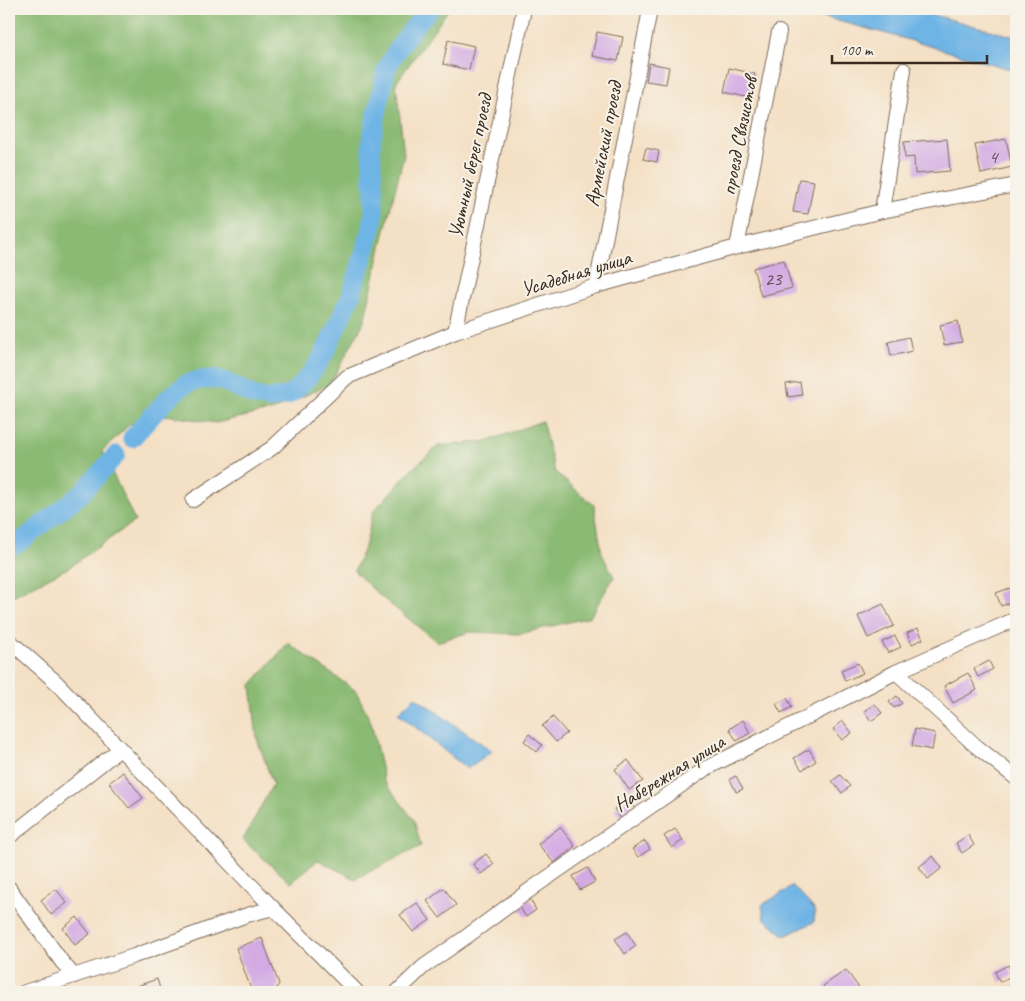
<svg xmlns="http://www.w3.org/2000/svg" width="1025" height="1001" font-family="Caveat,sans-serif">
  <rect width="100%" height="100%" fill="#f7f3e8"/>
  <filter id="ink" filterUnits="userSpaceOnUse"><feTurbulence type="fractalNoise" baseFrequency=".02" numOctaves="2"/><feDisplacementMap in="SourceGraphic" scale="10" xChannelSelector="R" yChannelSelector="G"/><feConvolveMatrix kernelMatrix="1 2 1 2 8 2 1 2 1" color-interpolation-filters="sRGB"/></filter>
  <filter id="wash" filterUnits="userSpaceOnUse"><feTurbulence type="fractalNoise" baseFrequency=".0096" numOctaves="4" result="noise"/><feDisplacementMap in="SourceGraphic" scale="20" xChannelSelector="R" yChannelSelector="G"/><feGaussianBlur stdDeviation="1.12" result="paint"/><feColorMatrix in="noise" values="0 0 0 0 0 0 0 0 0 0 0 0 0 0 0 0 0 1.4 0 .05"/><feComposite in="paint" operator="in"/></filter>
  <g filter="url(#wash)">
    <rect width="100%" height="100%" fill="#f4e0c5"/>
    <g fill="#8aba73" stroke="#627248">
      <polygon points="9,9 449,9 396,83 404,155 384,234 364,322 330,384 274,410 216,423 165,415 130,424 102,451 135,521 68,568 9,598"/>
      <polygon points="542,421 555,472 594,505 602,554 614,577 590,617 519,634 470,632 437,642 379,595 354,571 366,543 373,512 411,470 438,446 488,441"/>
      <polygon points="288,643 356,691 371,722 384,781 414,820 421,846 355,879 318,860 291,883 243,840 273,784 257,739 251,685"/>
    </g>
    <g fill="#6eb4e5" stroke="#546f82">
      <polygon points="793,9 912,9 1016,37 1016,71 902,38"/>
      <polygon points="415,697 492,751 467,769 398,713"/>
      <polygon points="793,886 815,910 814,922 785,936 764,918 762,905"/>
    </g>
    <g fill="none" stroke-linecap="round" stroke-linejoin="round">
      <g stroke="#6eb4e5" stroke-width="19">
        <path d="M132 438 167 399 186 384 199 380 217 379 228 383 254 396 271 399 286 396 292 393 301 385 313 371 324 354 351 296 372 228 374 215V197L371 148 372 136 386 70C397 47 413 27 430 9"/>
        <polyline points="9,548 20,542 81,494 116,455"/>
      </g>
    </g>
    <g id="blocks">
      <g fill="#d3aae3">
        <polygon points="597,32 623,37 618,61 592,56"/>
        <polygon points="448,40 474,46 469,70 443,64"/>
        <polygon points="649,63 669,67 666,84 646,81"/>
        <polygon points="729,68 755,74 750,98 724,92"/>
        <polygon points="947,139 950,171 915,174 914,157 905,158 904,142"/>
        <polygon points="1006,139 1012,167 981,174 975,145"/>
        <polygon points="646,148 659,151 657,162 643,159"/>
        <polygon points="799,179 814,181 808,214 793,212"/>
        <polygon points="784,260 792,288 761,296 753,268"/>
        <polygon points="958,321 962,342 944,345 940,325"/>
        <polygon points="909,337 912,351 891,356 888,342"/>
        <polygon points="800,382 802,395 788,397 786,384"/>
        <polygon points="1010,588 1015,601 1001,606 996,593"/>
        <polygon points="883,604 894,626 868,638 858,616"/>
        <polygon points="918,628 923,639 912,644 907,633"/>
        <polygon points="895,636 901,647 888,653 882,642"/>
        <polygon points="989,661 993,669 978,677 974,669"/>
        <polygon points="858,663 863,673 845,681 841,670"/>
        <polygon points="968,673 977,690 953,703 944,686"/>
        <polygon points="897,696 902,703 894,708 889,702"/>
        <polygon points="787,698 792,707 781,713 776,704"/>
        <polygon points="875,704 882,713 871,721 864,711"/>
        <polygon points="553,717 567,733 556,742 542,726"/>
        <polygon points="743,720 750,733 737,741 729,729"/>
        <polygon points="843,721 852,733 842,740 833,729"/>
        <polygon points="915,729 935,733 932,750 912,746"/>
        <polygon points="529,734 542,745 537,752 524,741"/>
        <polygon points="809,749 816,761 802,770 794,758"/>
        <polygon points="628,760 643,781 629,790 615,769"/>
        <polygon points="123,772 143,798 129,808 109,783"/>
        <polygon points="840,775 850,786 842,793 832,781"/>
        <polygon points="736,776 743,789 736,792 730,779"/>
        <polygon points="628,799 635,809 621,819 614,809"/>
        <polygon points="560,827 575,846 554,863 538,844"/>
        <polygon points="675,829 683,840 672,848 664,836"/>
        <polygon points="968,835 974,845 962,853 956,843"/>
        <polygon points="645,841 650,849 638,857 632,849"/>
        <polygon points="486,854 494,864 481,874 473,864"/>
        <polygon points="933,856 942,868 928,879 919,867"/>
        <polygon points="588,868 595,882 580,890 573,876"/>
        <polygon points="444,888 456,905 440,918 427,901"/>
        <polygon points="56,889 67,903 51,915 41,900"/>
        <polygon points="530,899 536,910 526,917 519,906"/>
        <polygon points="417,903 430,920 413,932 400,915"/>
        <polygon points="77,917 90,934 75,945 63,928"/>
        <polygon points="627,932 636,946 625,954 615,939"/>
        <polygon points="262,938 279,984 274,992 252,992 236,948"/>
        <polygon points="1008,965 1013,975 1000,982 995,972"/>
        <polygon points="846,970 862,992 827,992 823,986"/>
        <polygon points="157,979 161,992 140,992 137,986"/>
      </g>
    </g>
  </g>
  <g filter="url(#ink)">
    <use href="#blocks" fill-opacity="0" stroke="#7c6a58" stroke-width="1"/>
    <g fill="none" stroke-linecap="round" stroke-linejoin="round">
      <defs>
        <g id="minor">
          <polyline points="882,211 904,70"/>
          <polyline points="737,247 779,32"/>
          <polyline points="596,286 650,10"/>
          <polyline points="455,332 524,9"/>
          <polyline points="193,500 272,448 347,377 455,332 596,286 737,247 882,211 1016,185"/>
          <polyline points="9,642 12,643 57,683 273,908 357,992"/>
          <polyline points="896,672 976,746 1016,778"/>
          <polyline points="9,837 120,749"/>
          <polyline points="9,888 62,962 74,976"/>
          <polyline points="25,992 134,956 247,915 273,908"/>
          <polyline points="397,992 423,967 466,937 534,887 705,769 896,672 1016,619"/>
          <polyline points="1014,992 1016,991"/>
        </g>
      </defs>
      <use href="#minor" stroke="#7c6a58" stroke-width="16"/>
      <use href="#minor" stroke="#fff" stroke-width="14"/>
    </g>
  </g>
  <g text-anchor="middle" stroke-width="4" stroke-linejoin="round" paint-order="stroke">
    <g font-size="19" fill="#614a4f">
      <text x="993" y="163">4</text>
      <text x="773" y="285">23</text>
    </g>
    <g font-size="21" fill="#3b2a1e" stroke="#f7f3e8">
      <text transform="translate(739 136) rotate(-79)" y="7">проезд Связистов</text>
      <text transform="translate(603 144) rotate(-79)" y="7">Армейский проезд</text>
      <text transform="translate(470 166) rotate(-78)" y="7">Уютный берег проезд</text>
      <text transform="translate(576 273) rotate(-17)" y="7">Усадебная улица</text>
      <text transform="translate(669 773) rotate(-32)" y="7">Набережная улица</text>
    </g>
  </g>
  <rect width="1025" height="1001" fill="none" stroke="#f7f3e8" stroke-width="30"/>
  <path d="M832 55v8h155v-8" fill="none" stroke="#3b2a1e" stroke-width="2.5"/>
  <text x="840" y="55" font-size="15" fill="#3b2a1e" stroke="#f7f3e8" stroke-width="4" paint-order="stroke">100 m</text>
</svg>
